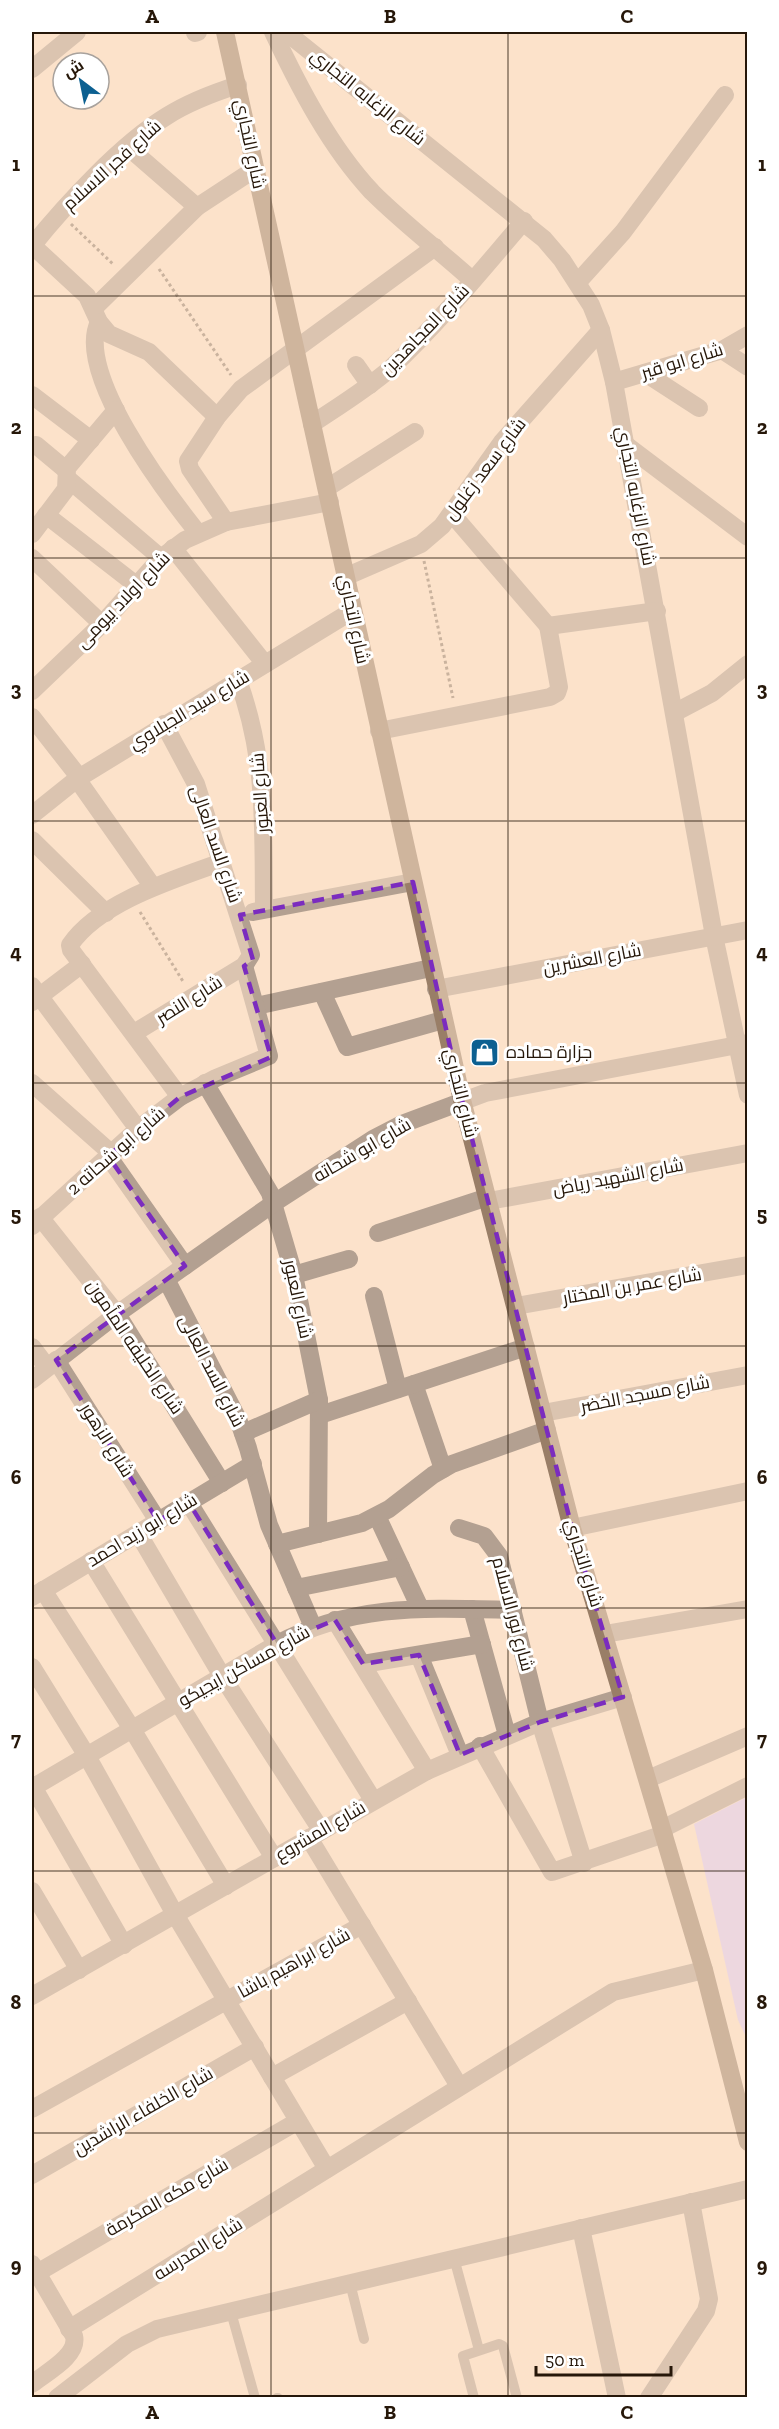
<svg xmlns="http://www.w3.org/2000/svg" width="779" height="2429" font-family="'Zilla Slab',Cairo,serif">
  <rect width="100%" height="100%" fill="#fce2cb"/>
  <polygon fill="#dcc9f9" points="747,1797 747,2039 738,2020 694,1824"/>
  <g fill="none" stroke-linecap="round" stroke-linejoin="round">
    <g stroke="#8f7a68" stroke-width="3" stroke-dasharray="3 3" stroke-linecap="butt">
      <polyline points="71,224 114,265"/>
      <polyline points="159,269 231,375"/>
      <polyline points="424,561 453,698"/>
      <polyline points="140,912 184,983"/>
    </g>
    <g stroke="#b3a091" stroke-width="10">
      <polyline points="454,2258 479,2350"/>
      <polyline points="350,2283 364,2339"/>
      <polyline points="231,2312 255,2398"/>
      <polyline points="277,2398 278,2398"/>
      <polyline points="474,2398 463,2356 499,2344 503,2346 517,2398"/>
    </g>
    <g stroke="#b3a091" stroke-width="18">
      <path d="M273 32C299 87 330 147 372 192 403 223 440 251 472 280"/>
      <polyline points="286,32 544,239 562,260 591,305 601,330 614,382 714,936 748,1095"/>
      <polyline points="195,33 198,32"/>
      <polyline points="32,69 77,32"/>
      <polyline points="128,147 197,207"/>
      <polyline points="32,245 87,296 99,322 109,334 149,352 217,417"/>
      <path d="M32 246C66 204 121 144 167 116 189 102 213 93 238 85"/>
      <polyline points="578,282 623,232 725,95"/>
      <polyline points="94,308 197,207 255,169"/>
      <path d="M99 322C74 372 166 493 198 533"/>
      <polyline points="722,350 748,367"/>
      <polyline points="356,365 370,385"/>
      <polyline points="645,373 699,408"/>
      <polyline points="614,382 722,350 748,335"/>
      <polyline points="32,395 91,440"/>
      <path d="M312 424C339 406 367 389 391 368 439 323 481 271 524 221"/>
      <polyline points="36,445 66,470"/>
      <polyline points="626,445 748,537"/>
      <polyline points="67,478 161,558"/>
      <polyline points="327,488 415,432"/>
      <polyline points="452,514 548,626 657,611"/>
      <polyline points="46,515 135,584"/>
      <polyline points="226,522 190,469 188,461 217,417 241,389 435,247"/>
      <polyline points="32,534 66,489 67,468 116,410"/>
      <polyline points="173,548 265,664"/>
      <polyline points="32,558 102,624"/>
      <polyline points="345,577 421,544 442,526 502,442 601,330"/>
      <path d="M238 680C267 759 263 827 264 909"/>
      <polyline points="32,691 102,624 161,558 185,540 226,522 330,502"/>
      <polyline points="676,712 712,693 748,664"/>
      <polyline points="32,717 79,777"/>
      <polyline points="379,731 550,697 557,693 559,687 548,626"/>
      <polyline points="77,779 153,887"/>
      <polyline points="32,815 77,779 352,611"/>
      <polyline points="32,840 106,913"/>
      <polyline points="253,912 413,882"/>
      <polyline points="32,986 138,1129"/>
      <polyline points="436,989 748,930"/>
      <polyline points="322,992 347,1047 443,1020"/>
      <polyline points="32,1002 82,964"/>
      <polyline points="256,1006 431,968"/>
      <polyline points="134,1033 244,966 251,955 196,784 164,724"/>
      <polyline points="32,1083 111,1153"/>
      <polyline points="205,1083 270,1193 294,1275 319,1400 318,1534"/>
      <path d="M180 1097 71 950 70 945C99 902 175 879 222 862"/>
      <polyline points="108,1156 185,1266"/>
      <polyline points="489,1201 748,1153"/>
      <polyline points="40,1217 117,1314 222,1483"/>
      <polyline points="32,1226 138,1129 180,1097 216,1078 269,1056 244,966"/>
      <polyline points="378,1233 488,1197"/>
      <polyline points="294,1275 349,1259"/>
      <polyline points="166,1279 238,1419 248,1448 269,1525 313,1627"/>
      <polyline points="374,1296 398,1389"/>
      <polyline points="516,1306 748,1265"/>
      <polyline points="32,1347 47,1367"/>
      <polyline points="56,1360 158,1521"/>
      <polyline points="32,1380 117,1314 274,1203 373,1139 402,1124 485,1093 748,1043"/>
      <polyline points="414,1384 443,1469"/>
      <polyline points="543,1413 748,1375"/>
      <polyline points="320,1415 526,1347"/>
      <polyline points="243,1433 319,1400"/>
      <polyline points="189,1503 373,1800"/>
      <polyline points="377,1516 420,1608"/>
      <polyline points="459,1528 484,1536 499,1556 540,1722 584,1863"/>
      <polyline points="572,1528 748,1491"/>
      <polyline points="138,1533 222,1676 321,1830"/>
      <polyline points="277,1544 362,1523 389,1509 433,1475 452,1464 547,1430"/>
      <polyline points="91,1561 274,1858"/>
      <polyline points="296,1588 401,1567"/>
      <polyline points="43,1590 132,1729 226,1886"/>
      <polyline points="32,1597 253,1464"/>
      <polyline points="472,1609 507,1735"/>
      <polyline points="335,1620 427,1771"/>
      <polyline points="605,1634 748,1609"/>
      <polyline points="419,1655 460,1755"/>
      <polyline points="363,1664 482,1644"/>
      <polyline points="32,1667 87,1756 176,1916 327,2169"/>
      <polyline points="480,1746 552,1872 664,1834"/>
      <polyline points="648,1779 748,1736"/>
      <polyline points="32,1785 124,1945"/>
      <path d="M32 1788 277 1644C355 1603 428 1608 513 1610"/>
      <polyline points="662,1829 748,1786"/>
      <polyline points="309,1838 459,2086"/>
      <polyline points="32,1891 79,1970"/>
      <polyline points="32,1996 427,1771 540,1722 623,1697"/>
      <polyline points="272,2077 408,2001"/>
      <polyline points="32,2109 362,1925"/>
      <polyline points="32,2175 255,2047"/>
      <polyline points="581,2228 617,2398"/>
      <polyline points="37,2273 298,2121"/>
      <polyline points="69,2329 613,1992 704,1970"/>
      <path d="M32 2384C45 2373 79 2356 74 2336L32 2264"/>
      <polyline points="57,2398 127,2344 157,2329 748,2189"/>
      <polyline points="649,2398 706,2311 709,2299 691,2202"/>
    </g>
    <polyline stroke="#997e67" stroke-width="18" points="225,32 462,1100 572,1528 704,1970 748,2142"/>
  </g>
  <path d="M0 0H779V2429H0ZM413 882 462 1100 572 1528 623 1697 540 1722 460 1755 419 1655 363 1664 335 1620 277 1644 189 1503 158 1521 56 1360 185 1266 108 1156 180 1097 271 1057 244 966 253 960 240 915Z" fill="#fce2cb" fill-opacity=".55" fill-rule="evenodd"/>
  <path fill="none" stroke="#7b2cbf" stroke-width="4.5" stroke-dasharray="12 8" stroke-linejoin="round" d="M413 882 462 1100 572 1528 623 1697 540 1722 460 1755 419 1655 363 1664 335 1620 277 1644 189 1503 158 1521 56 1360 185 1266 108 1156 180 1097 271 1057 244 966 253 960 240 915Z"/>
  <path fill="none" stroke="#261709" stroke-width="1.5" stroke-opacity="0.55" d="M271 32V2398M508 32V2398M32 296H748M32 558H748M32 821H748M32 1083H748M32 1346H748M32 1608H748M32 1871H748M32 2133H748"/>
  <defs>
    <symbol id="shop-square" viewBox="-11 -11 22 22"><rect x="-9" y="-9" width="18" height="18" rx="4" fill="#0c6091" stroke="#fff"/><path d="M-5-2.5h2.3a2.7 3.5 0 0 1 5.4 0H5L5.5 6h-11ZM-1.5-2.5h3a1.5 2.3 0 0 0-3 0Z" fill="#fff"/></symbol>
  </defs>
  <g fill-rule="evenodd">
    <use href="#shop-square" x="468" y="1036" width="33" height="33"/>
  </g>
  <g text-anchor="middle" stroke-width="6" stroke-linejoin="round" paint-order="stroke">
    <g font-size="18" fill="#261709" stroke="#fff">
      <text transform="translate(368 97) rotate(39)" y="6">شارع الزغابه التجاري</text>
      <text transform="translate(250 144) rotate(78)" y="6">شارع التجاري</text>
      <text transform="translate(112 165) rotate(-42)" y="6">شارع فجر الاسلام</text>
      <text transform="translate(425 330) rotate(-46)" y="6">شارع المجاهدين</text>
      <text transform="translate(682 361) rotate(-17)" y="6">شارع ابو قير</text>
      <text transform="translate(485 469) rotate(-53)" y="6">شارع سعد زغلول</text>
      <text transform="translate(636 496) rotate(79)" y="6">شارع الزغابه التجاري</text>
      <text transform="translate(123 600) rotate(-46)" y="6">شارع اولاد بيومى</text>
      <text transform="translate(354 619) rotate(78)" y="6">شارع التجاري</text>
      <text transform="translate(189 710) rotate(-31)" y="6">شارع سيد الجبلاوي</text>
      <text transform="translate(260 793) rotate(-94)" y="6">شارع العبور</text>
      <text transform="translate(216 844) rotate(71)" y="6">شارع السد العالى</text>
      <text transform="translate(592 959) rotate(-11)" y="6">شارع العشرين</text>
      <text transform="translate(189 1000) rotate(-32)" y="6">شارع النصر</text>
      <text transform="translate(461 1093) rotate(76)" y="6">شارع التجاري</text>
      <text transform="translate(362 1150) rotate(-30)" y="6">شارع ابو شحاته</text>
      <text transform="translate(116 1151) rotate(-41)" y="6">شارع ابو شحاته 2</text>
      <text transform="translate(618 1177) rotate(-11)" y="6">شارع الشهيد رياض</text>
      <text transform="translate(632 1286) rotate(-10)" y="6">شارع عمر بن المختار</text>
      <text transform="translate(298 1299) rotate(78)" y="6">شارع العبور</text>
      <text transform="translate(135 1347) rotate(56)" y="6">شارع الخليفه المأمون</text>
      <text transform="translate(212 1371) rotate(63)" y="6">شارع السد العالى</text>
      <text transform="translate(645 1394) rotate(-11)" y="6">شارع مسجد الخضر</text>
      <text transform="translate(107 1440) rotate(58)" y="6">شارع الزهور</text>
      <text transform="translate(142 1530) rotate(-31)" y="6">شارع ابو زيد احمد</text>
      <text transform="translate(584 1563) rotate(73)" y="6">شارع التجاري</text>
      <text transform="translate(513 1614) rotate(75)" y="6">شارع نور الاسلام</text>
      <text transform="translate(244 1666) rotate(-29)" y="6">شارع مساكن ايجيكو</text>
      <text transform="translate(320 1831) rotate(-30)" y="6">شارع المشروع</text>
      <text transform="translate(294 1963) rotate(-29)" y="6">شارع ابراهيم باشا</text>
      <text transform="translate(143 2111) rotate(-30)" y="6">شارع الخلفاء الراشدين</text>
      <text transform="translate(167 2197) rotate(-30)" y="6">شارع مكه المكرمة</text>
      <text transform="translate(198 2249) rotate(-32)" y="6">شارع المدرسه</text>
    </g>
    <g font-size="18" fill="#261709" stroke="#fff" text-anchor="start">
      <text x="506" y="1058">جزارة حماده</text>
    </g>
  </g>
  <rect width="779" height="2429" fill="none" stroke="#ffffff" stroke-width="66"/>
  <g transform="translate(81 81) rotate(328)"><circle r="28" fill="#ffffff" stroke="#a8a29d" stroke-width="1.5"/>
  <path d="M0-4.5L10 22L0 15L-10 22Z" fill="#0c6091"/>
  <text y="-9" font-size="16" font-weight="bold" text-anchor="middle" fill="#261709">ش</text>
  </g>
  <path d="M536 2366v9h135v-9" fill="none" stroke="#261709" stroke-width="3"/>
  <text x="545" y="2366" font-size="18" fill="#261709" stroke="#ffffff" stroke-width="4.5" paint-order="stroke">50 m</text>
  <rect x="33" y="33" width="713" height="2363" fill="none" stroke="#261709" stroke-width="2"/>
  <g font-size="20" text-anchor="middle" font-weight="bold" fill="#261709">
    <text x="152" y="23">A</text>
    <text x="390" y="23">B</text>
    <text x="627" y="23">C</text>
    <text x="16" y="171">1</text>
    <text x="762" y="171">1</text>
    <text x="16" y="434">2</text>
    <text x="762" y="434">2</text>
    <text x="16" y="696">3</text>
    <text x="762" y="696">3</text>
    <text x="16" y="959">4</text>
    <text x="762" y="959">4</text>
    <text x="16" y="1221">5</text>
    <text x="762" y="1221">5</text>
    <text x="16" y="1484">6</text>
    <text x="762" y="1484">6</text>
    <text x="16" y="1746">7</text>
    <text x="762" y="1746">7</text>
    <text x="16" y="2009">8</text>
    <text x="762" y="2009">8</text>
    <text x="16" y="2272">9</text>
    <text x="762" y="2272">9</text>
    <text x="152" y="2419">A</text>
    <text x="390" y="2419">B</text>
    <text x="627" y="2419">C</text>
  </g>
</svg>
